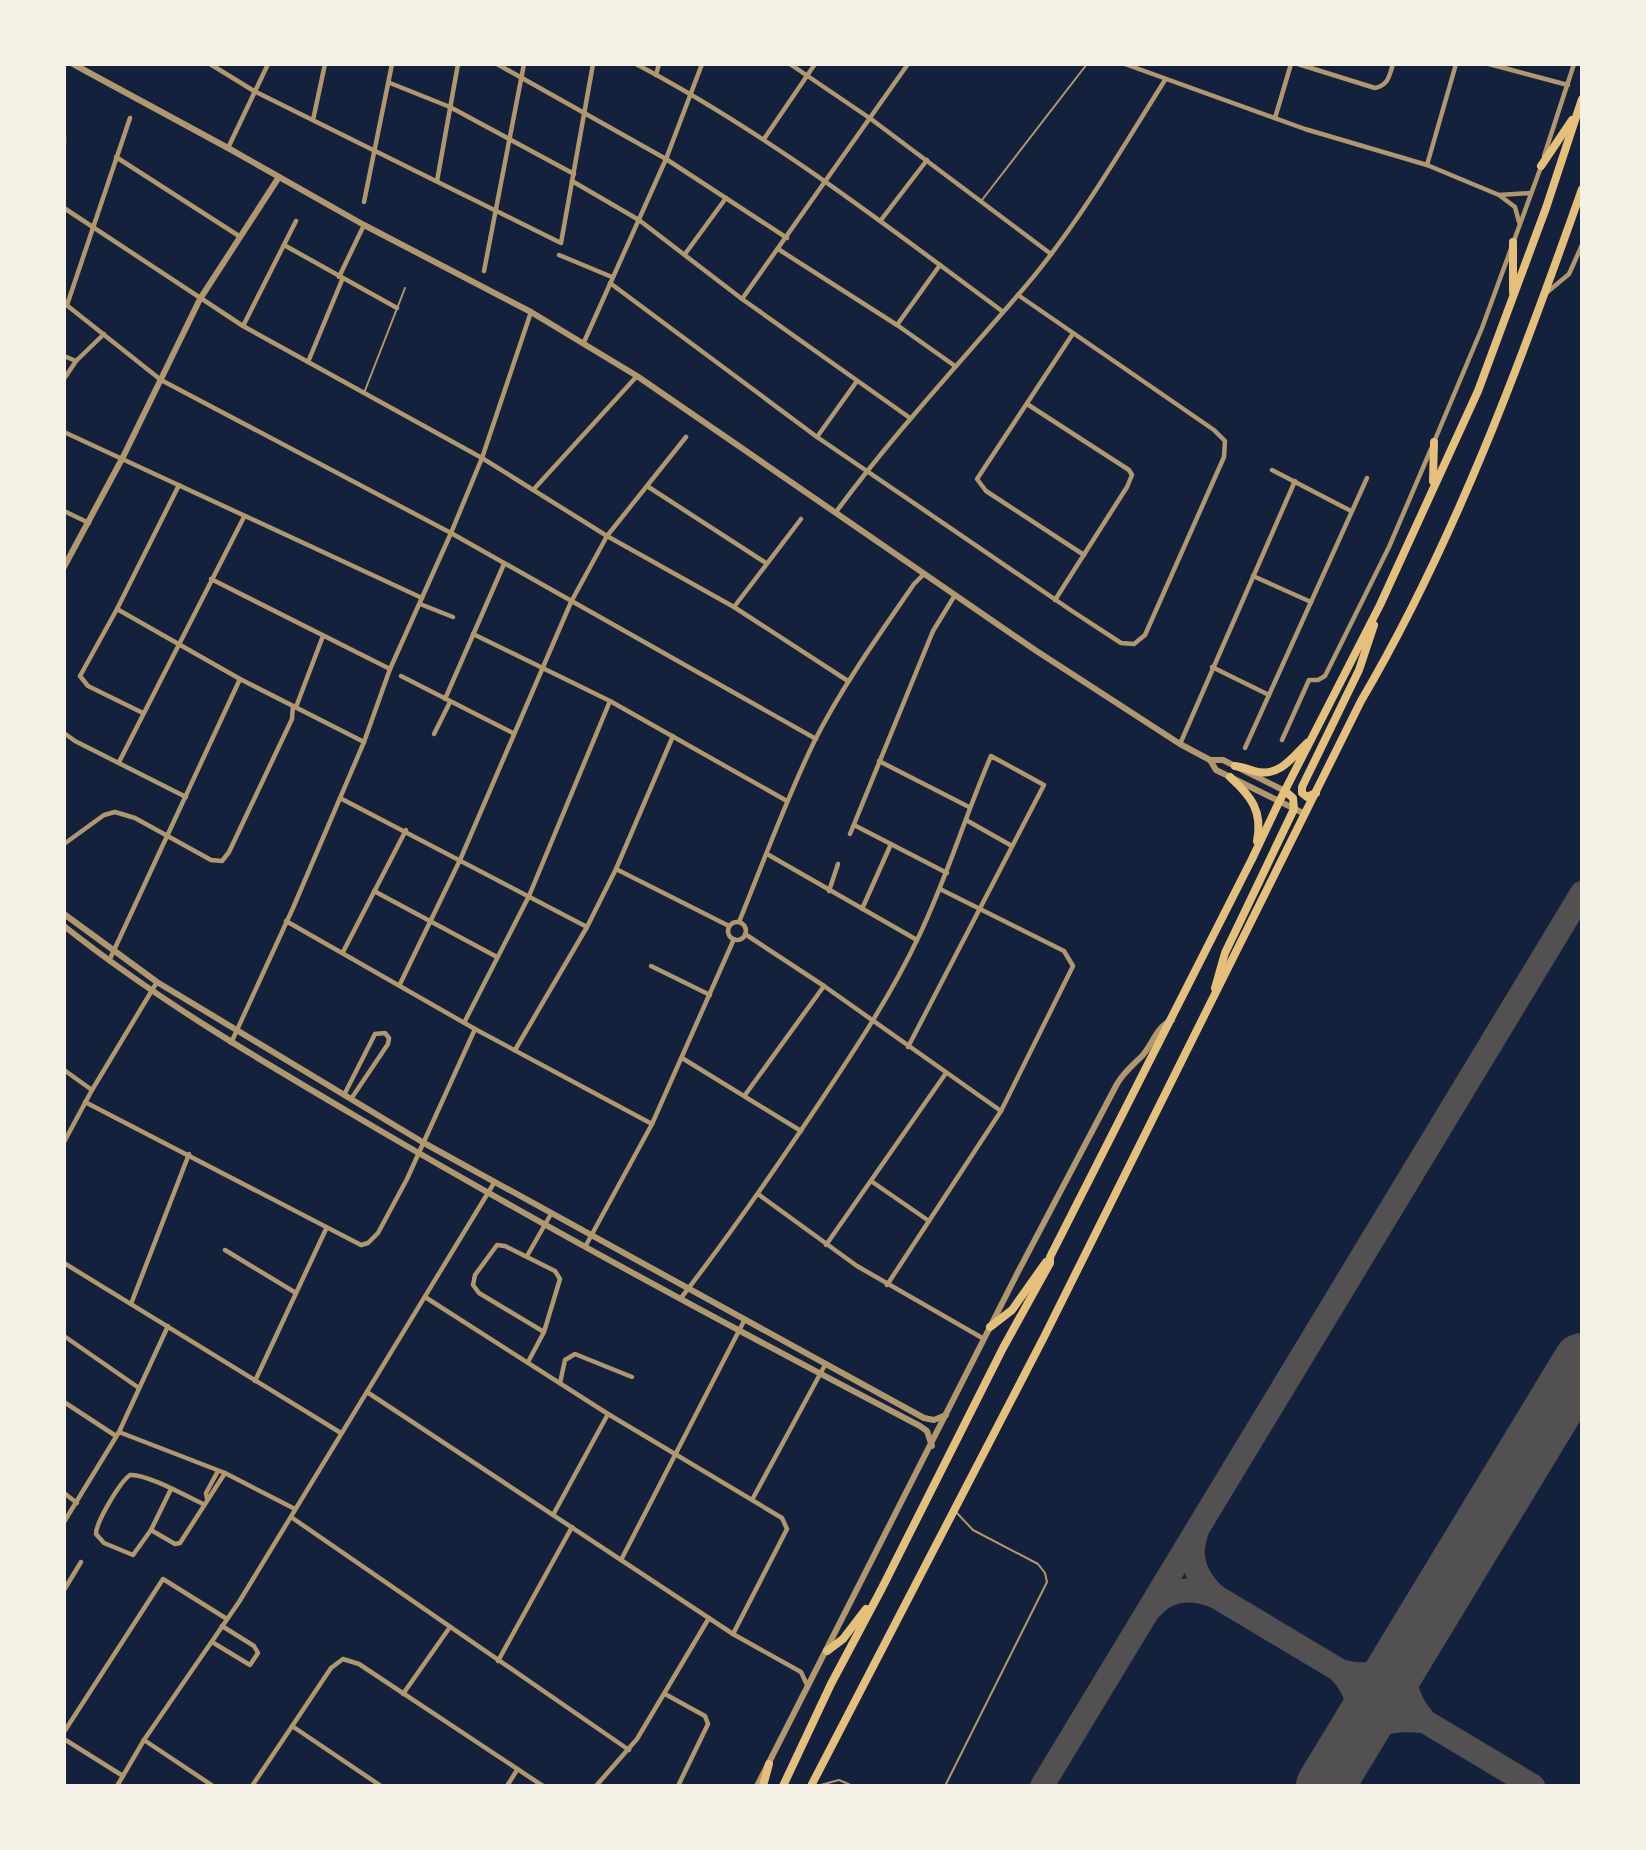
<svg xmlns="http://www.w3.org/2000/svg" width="1646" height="1850" font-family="Commissioner,sans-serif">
  <rect width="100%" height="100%" fill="#14213d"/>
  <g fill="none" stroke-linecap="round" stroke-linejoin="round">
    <g stroke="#525050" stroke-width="24">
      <polyline points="1215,1596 1533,1786"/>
      <path d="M1152 1607C1169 1588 1192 1587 1215 1596 1197 1579 1187 1558 1196 1534"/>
      <path d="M1410 1646C1401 1674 1404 1696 1423 1719"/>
      <path d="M1357 1734C1362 1708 1357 1690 1340 1671 1365 1678 1382 1674 1403 1658"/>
      <path d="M1350 1744C1370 1722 1393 1718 1422 1721"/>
      <polyline points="1042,1786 1582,893"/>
    </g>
    <polyline stroke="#525050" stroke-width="58" points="1325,1786 1582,1362"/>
    <g stroke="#b1986c" stroke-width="2">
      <polyline points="982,200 1087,64"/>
      <polyline points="364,393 405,288"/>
      <polyline points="817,1786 839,1780 853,1786"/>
      <polyline points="945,1786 1047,1582 1045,1573 1038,1564 973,1530 955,1511"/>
    </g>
    <g stroke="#b1986c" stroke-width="4.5">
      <polyline points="210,64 254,91 561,243 593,64"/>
      <polyline points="497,64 666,159 787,238"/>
      <path d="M636 64C767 133 884 224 1002 311"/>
      <polyline points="790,64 871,119 1051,254"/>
      <polyline points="1125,64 1305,129 1427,165 1499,195 1515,207 1519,222"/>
      <path d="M1298 64 1375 88C1388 85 1389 77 1393 64"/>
      <polyline points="1489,64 1568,85"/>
      <polyline points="656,75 659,64"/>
      <polyline points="390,83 450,107 574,174"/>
      <polyline points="1275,118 1291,64"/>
      <polyline points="313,120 325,64"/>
      <polyline points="64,136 64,143"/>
      <polyline points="764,139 815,64"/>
      <polyline points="228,148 268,64"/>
      <polyline points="1544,156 1574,64"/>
      <polyline points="116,157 239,236"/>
      <polyline points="1427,165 1456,64"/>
      <polyline points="437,181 458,64"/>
      <polyline points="572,181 639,220 742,299 910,418"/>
      <polyline points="1499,195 1531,193"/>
      <polyline points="364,202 392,64"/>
      <polyline points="64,208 243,326 482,458 607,536 734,607 848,681"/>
      <polyline points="881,220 927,160"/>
      <polyline points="284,245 397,308"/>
      <polyline points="778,249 897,325 955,366"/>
      <polyline points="685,254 726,198"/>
      <polyline points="559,255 612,277"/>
      <polyline points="484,271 524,64"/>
      <polyline points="339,277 364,225"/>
      <polyline points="610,283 817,437 1072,611 1121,643 1134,644 1145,635 1224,457 1225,441 1214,430 1018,295"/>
      <polyline points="1545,294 1569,274 1582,245"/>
      <polyline points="742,299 908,64"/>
      <polyline points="64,303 161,380 451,533 816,739"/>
      <polyline points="67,305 130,118"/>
      <polyline points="897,325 940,265"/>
      <polyline points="243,326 296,221"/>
      <polyline points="1072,335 977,479 986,491 1084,555"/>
      <polyline points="584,342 666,159 702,64"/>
      <polyline points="64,356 76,361"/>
      <polyline points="308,362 342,280"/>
      <polyline points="64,379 76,361 104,334"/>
      <polyline points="1027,404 1129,470 1132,475 1127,487 1055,600"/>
      <polyline points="64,432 422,598"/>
      <polyline points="817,437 857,381"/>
      <polyline points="1434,442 1482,328 1542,164"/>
      <polyline points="1272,470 1351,511"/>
      <polyline points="647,486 766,563"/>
      <polyline points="534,489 637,376"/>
      <polyline points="64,511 89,523"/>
      <path d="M836 512C892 436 956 367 1018 295 1075 230 1119 153 1165 80"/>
      <polyline points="1253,576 1311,602"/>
      <polyline points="211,579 390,669"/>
      <polyline points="420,604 453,617"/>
      <polyline points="734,607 801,519"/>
      <polyline points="117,609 240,679 364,742"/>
      <polyline points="473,634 610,701 787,801"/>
      <polyline points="1212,667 1269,695"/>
      <polyline points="401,676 513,733"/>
      <polyline points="445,699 504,564"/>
      <polyline points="296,707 323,636"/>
      <polyline points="143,713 88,686 80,676 117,609 179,485"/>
      <polyline points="64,733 75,741 186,797"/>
      <polyline points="434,734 450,702"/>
      <polyline points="1282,740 1309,680 1318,680 1325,676 1389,547 1431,449"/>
      <polyline points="1180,744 1295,481"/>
      <polyline points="1245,748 1367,478"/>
      <polyline points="879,761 969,807"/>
      <polyline points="119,762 244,517"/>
      <polyline points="340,798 587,927"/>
      <polyline points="966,820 1012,846"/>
      <polyline points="854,825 947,873"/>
      <polyline points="850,834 933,631 955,595"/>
      <polyline points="64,844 104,815 115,812 135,818 211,860 222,861 229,852 292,719 293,706"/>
      <polyline points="767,854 917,940"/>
      <polyline points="616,869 729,926"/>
      <polyline points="374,891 497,957"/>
      <polyline points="829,891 838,864"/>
      <polyline points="862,909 891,844"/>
      <polyline points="286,921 475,1029 652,1124"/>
      <path d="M739 922C764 861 786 799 815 740 843 685 879 635 914 584L924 574"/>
      <circle cx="737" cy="931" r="9"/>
      <polyline points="745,934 824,986 1001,1111"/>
      <polyline points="343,952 406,830"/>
      <polyline points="109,961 240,679"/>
      <polyline points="651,966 710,995"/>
      <polyline points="400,984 460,860 571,602 607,536 686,437"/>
      <polyline points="465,1021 529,896 610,701"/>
      <polyline points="231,1043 293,908 364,742 390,669 451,533 482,458 531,312"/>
      <polyline points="515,1050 587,927 616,869 673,736"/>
      <polyline points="682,1058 801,1131"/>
      <polyline points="64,1070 92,1090"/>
      <polyline points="344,1095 375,1034 385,1033 389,1038 388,1044 351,1099"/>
      <polyline points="745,1095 824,986"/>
      <polyline points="85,1102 361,1245 368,1243 378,1233 407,1179 475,1029"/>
      <polyline points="64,1142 92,1090 157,982"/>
      <polyline points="871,1181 929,1221"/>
      <polyline points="758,1194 857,1266 984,1339"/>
      <polyline points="826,1245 946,1073"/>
      <polyline points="585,1247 652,1124 734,939"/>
      <polyline points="225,1250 296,1293"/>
      <polyline points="527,1256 551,1214"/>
      <polyline points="64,1263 341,1433"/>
      <polyline points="887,1285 1001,1111 1073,966 1064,951 940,889"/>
      <polyline points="425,1297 608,1414 782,1518 787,1529 733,1634"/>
      <path d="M681 1298C729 1236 774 1171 818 1105 854 1051 890 997 918 938 947 878 965 816 991 756L1044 785 908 1047"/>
      <polyline points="131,1304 189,1154"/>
      <polyline points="64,1336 139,1388"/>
      <polyline points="528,1362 544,1332 560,1279 555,1271 505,1246 497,1245 475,1275 473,1285 479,1293 544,1332"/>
      <polyline points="255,1381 326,1229"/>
      <polyline points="560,1383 565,1360 575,1354 632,1377"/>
      <polyline points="367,1392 733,1634 801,1672 808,1687"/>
      <polyline points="64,1402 116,1436"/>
      <polyline points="119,1432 225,1473 295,1509"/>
      <path d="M171 1489 151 1530 133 1555 104 1543 96 1534C96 1522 120 1482 130 1475 145 1473 188 1497 203 1504"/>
      <polyline points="64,1493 77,1503"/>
      <polyline points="207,1499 206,1493 218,1471"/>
      <polyline points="752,1500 825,1365"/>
      <polyline points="553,1515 608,1414"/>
      <polyline points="291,1517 629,1750"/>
      <polyline points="64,1522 119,1432 168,1326"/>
      <polyline points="151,1530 175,1544 180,1543 225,1473"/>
      <polyline points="621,1560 744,1321"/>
      <polyline points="64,1590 81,1562"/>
      <polyline points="212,1642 250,1665 258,1653 254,1646 222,1626"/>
      <polyline points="498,1661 572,1527"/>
      <polyline points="403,1694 450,1627"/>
      <polyline points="665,1694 705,1716 708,1724 678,1786"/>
      <polyline points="292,1726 381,1786"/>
      <polyline points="64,1732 163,1579 227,1619"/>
      <polyline points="64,1739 123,1776"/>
      <polyline points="144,1740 213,1786"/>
      <polyline points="117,1786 144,1740 239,1602 494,1183"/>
      <polyline points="252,1786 331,1668 343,1659 359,1664 543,1786"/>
      <polyline points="507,1786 517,1770"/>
      <polyline points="596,1786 637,1739 709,1618"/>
    </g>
    <g stroke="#b1986c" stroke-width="6">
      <polyline points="73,64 228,148 364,225 531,312 637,376 1035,650 1180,744 1210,760 1223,760 1285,791"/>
      <polyline points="64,567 123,457 200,299 279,177"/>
      <polyline points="1210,760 1216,770 1305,814"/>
      <polyline points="64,914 157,982 424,1143 924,1418 934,1420 946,1415"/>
      <path d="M64 926C161 1003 267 1064 374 1127 553 1232 736 1330 920 1426L927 1431 932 1446"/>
      <path d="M757 1786 1019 1270 1117 1084C1124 1072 1132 1066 1142 1056 1153 1044 1156 1027 1172 1020"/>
    </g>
    <g stroke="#e5c07b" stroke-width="8">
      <polyline points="1541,166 1572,120"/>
      <polyline points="1513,242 1513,292"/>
      <polyline points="1433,481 1434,442"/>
      <path d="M1235 766C1243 767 1250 770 1258 772 1280 776 1293 757 1307 743"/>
      <path d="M1230 777C1251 796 1263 811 1257 841"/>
      <polyline points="1316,793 1307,797 1302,793 1302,787 1359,670 1374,625"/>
      <polyline points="1215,988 1225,953 1294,809 1293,798 1285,791"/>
      <polyline points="990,1327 1012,1310 1046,1262"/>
      <polyline points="827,1651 843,1639 866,1609"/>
      <polyline points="763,1786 769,1764"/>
      <polyline points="783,1786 831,1684 881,1590 1003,1348 1050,1263 1050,1257 1252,859 1279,802 1380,605 1478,391 1546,208 1582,99"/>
      <path d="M811 1786 1044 1337 1361 701C1454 543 1521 362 1582 189"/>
    </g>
  </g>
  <rect width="1646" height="1850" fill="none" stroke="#f6f1e7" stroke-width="132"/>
</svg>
